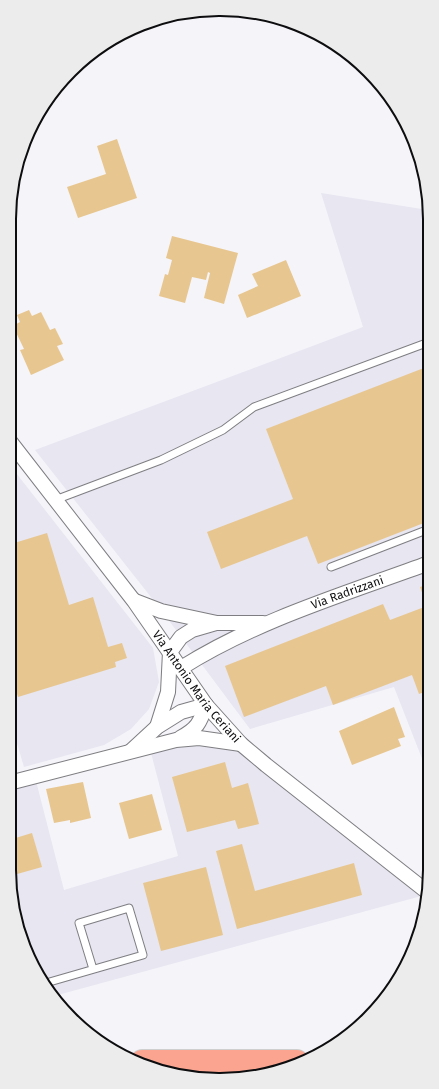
<svg xmlns="http://www.w3.org/2000/svg" width="439" height="1089" font-family="'Fira Sans',sans-serif">
  <rect width="100%" height="100%" fill="#f5f4f9"/>
  <g fill="#e7e6f1">
    <polygon points="321,193 428,210 430,779 394,687 250,729 158,606 35,450 363,327"/>
    <polygon points="9,464 153,648 159,682 149,709 131,729 104,745 24,767 9,716"/>
    <polygon points="185,745 239,749 425,895 54,996 20,937 9,869 9,788 36,781 64,890 178,856 151,753"/>
  </g>
  <g fill="#e8c68f">
    <polygon points="117,139 137,198 78,218 67,187 106,174 97,146"/>
    <polygon points="172,236 238,253 224,304 204,298 210,273 208,272 206,280 192,277 185,303 159,296 165,274 168,275 172,260 166,258"/>
    <polygon points="286,260 301,296 247,318 238,295 258,286 252,274"/>
    <polygon points="29,310 32,316 41,312 50,330 55,328 63,344 57,346 64,360 31,375 20,350 24,349 13,326 20,322 17,315"/>
    <polygon points="429,366 429,521 318,564 307,536 221,569 207,532 293,499 266,429"/>
    <polygon points="47,533 69,605 93,597 108,647 122,643 127,658 115,662 116,667 18,697 9,667 9,538 11,544"/>
    <polygon points="429,584 430,690 419,694 412,675 333,705 326,686 244,717 225,666 383,604 390,620 427,606 420,587"/>
    <polygon points="394,707 405,737 398,739 401,746 352,765 339,731"/>
    <polygon points="225,762 232,788 248,783 259,824 238,829 235,820 187,832 172,777"/>
    <polygon points="83,782 91,818 70,823 70,820 54,823 46,789"/>
    <polygon points="152,794 162,830 129,839 119,803"/>
    <polygon points="32,833 42,867 10,876 9,840"/>
    <polygon points="242,844 255,891 354,863 362,895 237,929 216,851"/>
    <polygon points="206,867 223,935 161,951 143,883"/>
  </g>
  <g fill="none" stroke-linecap="round" stroke-linejoin="round">
    <defs>
      <g id="lane">
        <polyline points="55,500 161,460 223,430 254,407 429,342"/>
        <polyline points="331,567 429,529"/>
        <polyline points="46,983 143,955 129,908 79,923 93,969"/>
      </g>
      <g id="street">
        <path id="s1" d="M9 440 134 601 206 705 241 744 266 765 426 891"/>
        <polyline points="135,601 161,611 217,623 263,623"/>
        <path id="s2" d="M181 668C257 620 345 594 429 563"/>
        <polyline points="157,727 168,692 170,652 181,637 192,630 216,623"/>
        <path d="M180 738C197 729 200 723 206 705"/>
        <polyline points="131,751 157,727 181,712 206,705"/>
        <polyline points="9,783 176,740 199,738 241,744"/>
      </g>
      <polyline id="highway" points="142,1061 297,1061"/>
    </defs>
    <use href="#lane" stroke="#7e7e82" stroke-width="9"/>
    <use href="#street" stroke="#7e7e82" stroke-width="16"/>
    <use href="#highway" stroke="#cfcfcf" stroke-width="24"/>
    <use href="#lane" stroke="#fff" stroke-width="7"/>
    <use href="#street" stroke="#fff" stroke-width="14"/>
    <use href="#highway" stroke="#fba591" stroke-width="22"/>
  </g>
  <g text-anchor="middle" stroke-width="3.5" stroke-linejoin="round" paint-order="stroke">
    <g font-size="12" fill="#0d0d0f" stroke="#fff">
      <text dy="4" stroke="none"><textPath href="#s2" startOffset="183">Via Radrizzani</textPath></text>
      <text dy="4" stroke="none"><textPath href="#s1" startOffset="310">Via Antonio Maria Ceriani</textPath></text>
    </g>
  </g>
  <path d="M0 0H439V1089H0ZM219 16H220A203 203 0 0 1 423 219V870A203 203 0 0 1 220 1073H219A203 203 0 0 1 16 870V219A203 203 0 0 1 219 16Z" fill="#ececec" fill-rule="evenodd"/>
  <path fill="none" stroke="#0d0d0f" stroke-width="2" d="M219 16H220A203 203 0 0 1 423 219V870A203 203 0 0 1 220 1073H219A203 203 0 0 1 16 870V219A203 203 0 0 1 219 16Z"/>
</svg>
